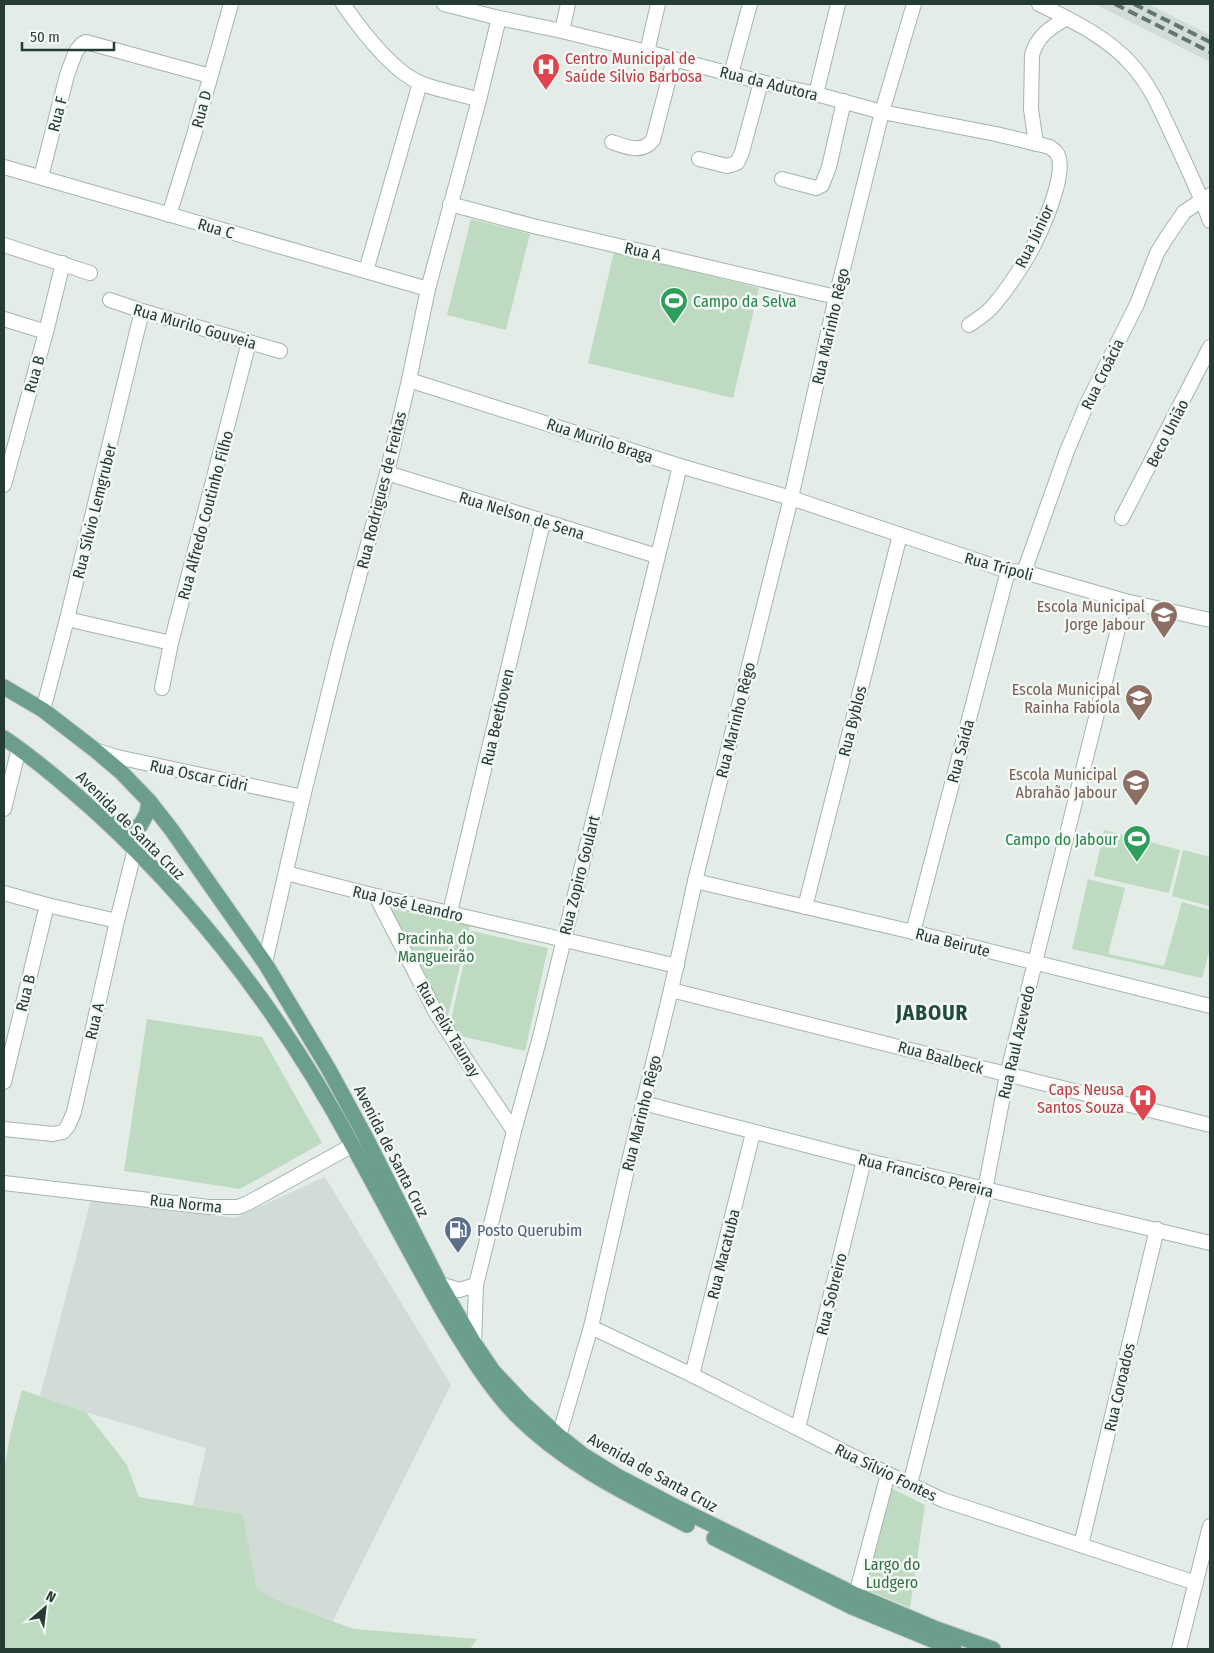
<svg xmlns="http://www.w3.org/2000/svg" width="1214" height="1653" font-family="'Fira Sans Condensed',sans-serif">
  <rect width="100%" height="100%" fill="#e3ece7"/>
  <g fill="#d1dcd6">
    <polygon points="1095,4 1148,4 1210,35 1210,62"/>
    <polygon points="325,1177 451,1385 333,1621 281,1602 257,1589 243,1514 193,1506 206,1448 86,1412 40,1396 91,1200 235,1218"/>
  </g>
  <g fill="#bedbc2">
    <polygon points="471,219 530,234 506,330 447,315"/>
    <polygon points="614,252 759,288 733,398 588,363"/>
    <polygon points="1104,830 1180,850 1169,893 1094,876"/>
    <polygon points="1183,850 1210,857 1210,900 1209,906 1172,896"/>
    <polygon points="1088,879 1125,888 1108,954 1164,966 1182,902 1210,910 1210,948 1202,978 1072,949"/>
    <polygon points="391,909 470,925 446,1024 394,925"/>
    <polygon points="471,931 548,948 525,1051 448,1033"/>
    <polygon points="147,1019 262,1037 322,1143 240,1189 124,1171"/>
    <polygon points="22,1390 86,1412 127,1465 139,1497 243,1514 257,1589 281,1602 354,1629 477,1639 470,1649 4,1649 4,1471 10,1435"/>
    <polygon points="887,1486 925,1505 910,1608 864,1589"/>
  </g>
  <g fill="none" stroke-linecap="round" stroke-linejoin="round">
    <defs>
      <g id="minor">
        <path d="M343 4C361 30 391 70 420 83 437 90 461 94 479 100"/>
        <path d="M444 4 499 18 562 31 647 52 761 82 816 94 882 112 996 134 1050 147C1052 149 1054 150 1056 152 1071 170 1038 238 1028 256 1018 273 1006 291 993 306 986 314 978 319 969 325"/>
        <path d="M1039 4C1071 20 1107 37 1131 64 1152 87 1162 114 1175 141 1187 167 1200 194 1210 221"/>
        <polyline points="562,31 568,4"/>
        <polyline points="647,52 658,4"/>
        <polyline points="731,74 750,4"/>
        <polyline points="816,94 838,4"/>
        <path d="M612 142C626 147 642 154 653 140L674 59"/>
        <path d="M1036 144 1031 109 1032 55C1037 36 1051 27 1067 18"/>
        <polyline points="699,159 727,166 737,163 742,152 761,82"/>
        <polyline points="4,167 428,289"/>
        <polyline points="41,177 67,75 76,51 82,44 86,42 93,44 210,76"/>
        <polyline points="782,179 816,188 822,185 829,167 844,101"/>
        <polyline points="450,204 533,226 836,297"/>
        <polyline points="169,215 194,135 231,4"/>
        <polyline points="4,245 90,273"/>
        <polyline points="366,271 420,83"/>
        <polyline points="110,300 142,311 280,351"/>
        <polyline points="4,319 46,332"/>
        <polyline points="409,380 680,466 791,498 1008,571 1024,572 1125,601 1210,620"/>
        <polyline points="387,473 657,556"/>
        <polyline points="4,485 46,332 63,263"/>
        <polyline points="1122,518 1210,347"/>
        <polyline points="1024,572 1067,451 1086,406 1137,304 1157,253 1167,237 1184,212 1210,195"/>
        <polyline points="67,619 171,643"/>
        <polyline points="162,688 171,643 249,342"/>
        <polyline points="43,710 67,619 142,311"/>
        <polyline points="95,750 117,757 303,797"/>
        <polyline points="4,809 19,748"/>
        <polyline points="286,873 376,896 677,966"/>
        <polyline points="695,881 913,932 1210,1006"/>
        <polyline points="4,893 47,905 117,921"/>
        <polyline points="376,896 436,1013 474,1072 514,1131"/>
        <polyline points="805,907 900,535"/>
        <polyline points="450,912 543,522"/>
        <polyline points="913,932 1008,571"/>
        <polyline points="265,963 303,797 339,651 387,473 409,380 428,289 479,100 499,18"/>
        <polyline points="671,990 1210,1125"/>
        <polyline points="4,1082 47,905"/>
        <polyline points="643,1103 864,1160 1210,1243"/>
        <polyline points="4,1129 53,1134 63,1132 68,1126 74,1112 117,921 135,849"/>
        <polyline points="4,1183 209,1207 238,1207 248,1203 353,1145"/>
        <polyline points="440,1284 459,1290 476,1285"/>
        <polyline points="591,1327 692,1375 888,1474 943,1500 1196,1583"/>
        <polyline points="474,1343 476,1285 514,1131 540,1037 680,466"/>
        <polyline points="692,1375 753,1133"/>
        <polyline points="798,1428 864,1160"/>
        <polyline points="559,1436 591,1327 630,1157 671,990 695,881 791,498 836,297 882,112 914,4"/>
        <polyline points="910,1484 985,1190 1007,1075 1125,601"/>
        <polyline points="1081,1545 1157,1229"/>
        <polyline points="853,1606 888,1474"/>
        <polyline points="1179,1649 1210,1526"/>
      </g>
      <g id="major">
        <polyline points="4,687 43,710 95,750 121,772 149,801 171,829 265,963 328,1068 365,1136 440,1284 474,1343 493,1371 523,1403 559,1436 583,1455 617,1476 674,1506 856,1595 934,1628 993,1649"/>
        <path d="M4 738C38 761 69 788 99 815 202 910 288 1025 354 1148 385 1204 414 1261 446 1316 466 1349 490 1389 517 1416 566 1465 627 1494 687 1525"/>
        <polyline points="110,822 129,829 140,826 147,813 149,801"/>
        <polyline points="714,1538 852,1607 954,1649"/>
      </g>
    </defs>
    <use href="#minor" stroke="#a6b4ad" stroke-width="16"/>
    <use href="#major" stroke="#c2c8c6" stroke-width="17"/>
    <use href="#minor" stroke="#fff" stroke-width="14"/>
    <use href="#major" stroke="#6b9e8b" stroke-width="15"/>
    <g stroke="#5f776e" stroke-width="4" stroke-dasharray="10 5" stroke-linecap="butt">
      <polyline points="1115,4 1210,52"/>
      <polyline points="1134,4 1210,42"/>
    </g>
  </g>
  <defs>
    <symbol id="hospital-pin" viewBox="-11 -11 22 30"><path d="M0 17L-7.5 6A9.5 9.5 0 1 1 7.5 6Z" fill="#e0444e" stroke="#f3f8f5"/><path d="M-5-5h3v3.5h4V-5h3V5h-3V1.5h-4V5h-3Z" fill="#fff"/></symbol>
    <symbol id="stadium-pin" viewBox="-11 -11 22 30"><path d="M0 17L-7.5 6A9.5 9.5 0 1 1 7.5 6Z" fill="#2e9e5b" stroke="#f3f8f5"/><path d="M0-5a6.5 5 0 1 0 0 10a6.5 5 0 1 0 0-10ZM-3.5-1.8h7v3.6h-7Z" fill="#fff"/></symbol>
    <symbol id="school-pin" viewBox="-11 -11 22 30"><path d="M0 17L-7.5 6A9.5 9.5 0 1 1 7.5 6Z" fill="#8d6e63" stroke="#f3f8f5"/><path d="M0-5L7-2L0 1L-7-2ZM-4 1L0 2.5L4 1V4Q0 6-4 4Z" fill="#fff"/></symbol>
    <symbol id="fuel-pin" viewBox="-11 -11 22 30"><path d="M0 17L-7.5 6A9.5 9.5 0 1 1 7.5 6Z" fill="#5c6f8a" stroke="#f3f8f5"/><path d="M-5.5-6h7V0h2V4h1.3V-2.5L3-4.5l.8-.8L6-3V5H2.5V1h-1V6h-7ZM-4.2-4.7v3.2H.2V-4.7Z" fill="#fff"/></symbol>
  </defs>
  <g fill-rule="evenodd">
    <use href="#hospital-pin" x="530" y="51" width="32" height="43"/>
    <use href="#stadium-pin" x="658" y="285" width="32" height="43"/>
    <use href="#school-pin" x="1148" y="599" width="32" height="43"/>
    <use href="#school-pin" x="1123" y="682" width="32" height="43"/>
    <use href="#school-pin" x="1120" y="767" width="32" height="43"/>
    <use href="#stadium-pin" x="1121" y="823" width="32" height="43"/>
    <use href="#hospital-pin" x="1127" y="1082" width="32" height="43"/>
    <use href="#fuel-pin" x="442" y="1214" width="32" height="43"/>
  </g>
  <g text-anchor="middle" stroke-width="5" stroke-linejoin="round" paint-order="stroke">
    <g font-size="16" fill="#be3a42" stroke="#f3f8f5" text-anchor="start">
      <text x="565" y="64">Centro Municipal de<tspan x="565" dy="18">Saúde Silvio Barbosa</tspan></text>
      <text x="1124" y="1095" text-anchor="end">Caps Neusa<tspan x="1124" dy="18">Santos Souza</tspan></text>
    </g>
    <g font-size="16" fill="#243c33" stroke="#f3f8f5">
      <text transform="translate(769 83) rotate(14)" y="6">Rua da Adutora</text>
      <text transform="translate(201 109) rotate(-75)" y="6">Rua D</text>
      <text transform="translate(57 114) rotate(-76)" y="6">Rua F</text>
      <text transform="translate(216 228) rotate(16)" y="6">Rua C</text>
      <text transform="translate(1034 236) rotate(-64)" y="6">Rua Júnior</text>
      <text transform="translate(643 251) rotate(13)" y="6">Rua A</text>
      <text transform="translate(195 326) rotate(16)" y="6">Rua Murilo Gouveia</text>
      <text transform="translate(830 326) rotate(-77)" y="6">Rua Marinho Rêgo</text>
      <text transform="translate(34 374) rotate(-74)" y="6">Rua B</text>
      <text transform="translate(1102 374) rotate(-64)" y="6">Rua Croácia</text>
      <text transform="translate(1167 433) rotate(-63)" y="6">Beco União</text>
      <text transform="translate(600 440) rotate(18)" y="6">Rua Murilo Braga</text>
      <text transform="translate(381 490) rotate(-76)" y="6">Rua Rodrigues de Freitas</text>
      <text transform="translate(94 511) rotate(-76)" y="6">Rua Sílvio Lemgruber</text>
      <text transform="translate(205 515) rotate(-75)" y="6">Rua Alfredo Coutinho Filho</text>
      <text transform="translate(522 515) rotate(17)" y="6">Rua Nelson de Sena</text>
      <text transform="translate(999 566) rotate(15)" y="6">Rua Trípoli</text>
      <text transform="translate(497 717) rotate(-77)" y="6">Rua Beethoven</text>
      <text transform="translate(735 720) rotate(-76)" y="6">Rua Marinho Rêgo</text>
      <text transform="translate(852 721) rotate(-76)" y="6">Rua Byblos</text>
      <text transform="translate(960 751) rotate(-75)" y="6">Rua Saída</text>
      <text transform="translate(199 775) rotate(12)" y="6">Rua Oscar Cidri</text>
      <text transform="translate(131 825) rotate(45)" y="6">Avenida de Santa Cruz</text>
      <text transform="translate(579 875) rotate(-76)" y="6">Rua Zopiro Goulart</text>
      <text transform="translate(408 903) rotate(13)" y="6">Rua José Leandro</text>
      <text transform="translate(953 942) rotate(14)" y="6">Rua Beirute</text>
      <text transform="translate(25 993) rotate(-76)" y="6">Rua B</text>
      <text transform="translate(94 1021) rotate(-77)" y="6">Rua A</text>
      <text transform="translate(449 1029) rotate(59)" y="6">Rua Felix Taunay</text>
      <text transform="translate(1016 1042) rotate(-77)" y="6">Rua Raul Azevedo</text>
      <text transform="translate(941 1057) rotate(15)" y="6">Rua Baalbeck</text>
      <text transform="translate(641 1113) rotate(-76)" y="6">Rua Marinho Rêgo</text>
      <text transform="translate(392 1151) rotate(63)" y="6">Avenida de Santa Cruz</text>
      <text transform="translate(926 1175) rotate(14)" y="6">Rua Francisco Pereira</text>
      <text transform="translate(186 1203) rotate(6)" y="6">Rua Norma</text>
      <text transform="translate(723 1254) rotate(-76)" y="6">Rua Macatuba</text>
      <text transform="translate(831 1294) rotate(-76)" y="6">Rua Sobreiro</text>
      <text transform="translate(1119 1387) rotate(-77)" y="6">Rua Coroados</text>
      <text transform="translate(653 1472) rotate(29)" y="6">Avenida de Santa Cruz</text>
      <text transform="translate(886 1472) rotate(26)" y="6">Rua Sílvio Fontes</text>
    </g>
    <g font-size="16" fill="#27864d" stroke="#f3f8f5" text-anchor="start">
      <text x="693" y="307">Campo da Selva</text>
      <text x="1118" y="845" text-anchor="end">Campo do Jabour</text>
    </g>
    <g font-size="16" fill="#785e54" stroke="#f3f8f5" text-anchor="end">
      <text x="1145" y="612">Escola Municipal<tspan x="1145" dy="18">Jorge Jabour</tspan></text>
      <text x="1120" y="695">Escola Municipal<tspan x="1120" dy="18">Rainha Fabíola</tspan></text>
      <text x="1117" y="780">Escola Municipal<tspan x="1117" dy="18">Abrahão Jabour</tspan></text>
    </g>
    <g font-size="16" fill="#317042" stroke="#f3f8f5">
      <text x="436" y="944">Pracinha do<tspan x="436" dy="18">Mangueirão</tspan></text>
      <text x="892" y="1570">Largo do<tspan x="892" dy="18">Ludgero</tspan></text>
    </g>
    <g font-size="16" fill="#4e5e75" stroke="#f3f8f5" text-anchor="start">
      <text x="477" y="1236">Posto Querubim</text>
    </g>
    <g font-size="21" font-weight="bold" letter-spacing="1" fill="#214c3d" stroke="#f3f8f5">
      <text x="932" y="1020">JABOUR</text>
    </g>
  </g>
  <rect width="1214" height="1653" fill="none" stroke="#243c33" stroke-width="10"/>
  <g transform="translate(45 1608) rotate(28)" stroke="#f3f8f5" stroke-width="4" paint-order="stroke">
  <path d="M0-4L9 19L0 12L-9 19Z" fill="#243c33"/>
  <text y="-8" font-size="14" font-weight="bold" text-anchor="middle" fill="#243c33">N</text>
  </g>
  <path d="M22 42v8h92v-8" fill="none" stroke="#243c33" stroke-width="2.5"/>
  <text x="30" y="42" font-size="15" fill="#243c33" stroke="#f3f8f5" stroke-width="4" paint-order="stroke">50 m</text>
</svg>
